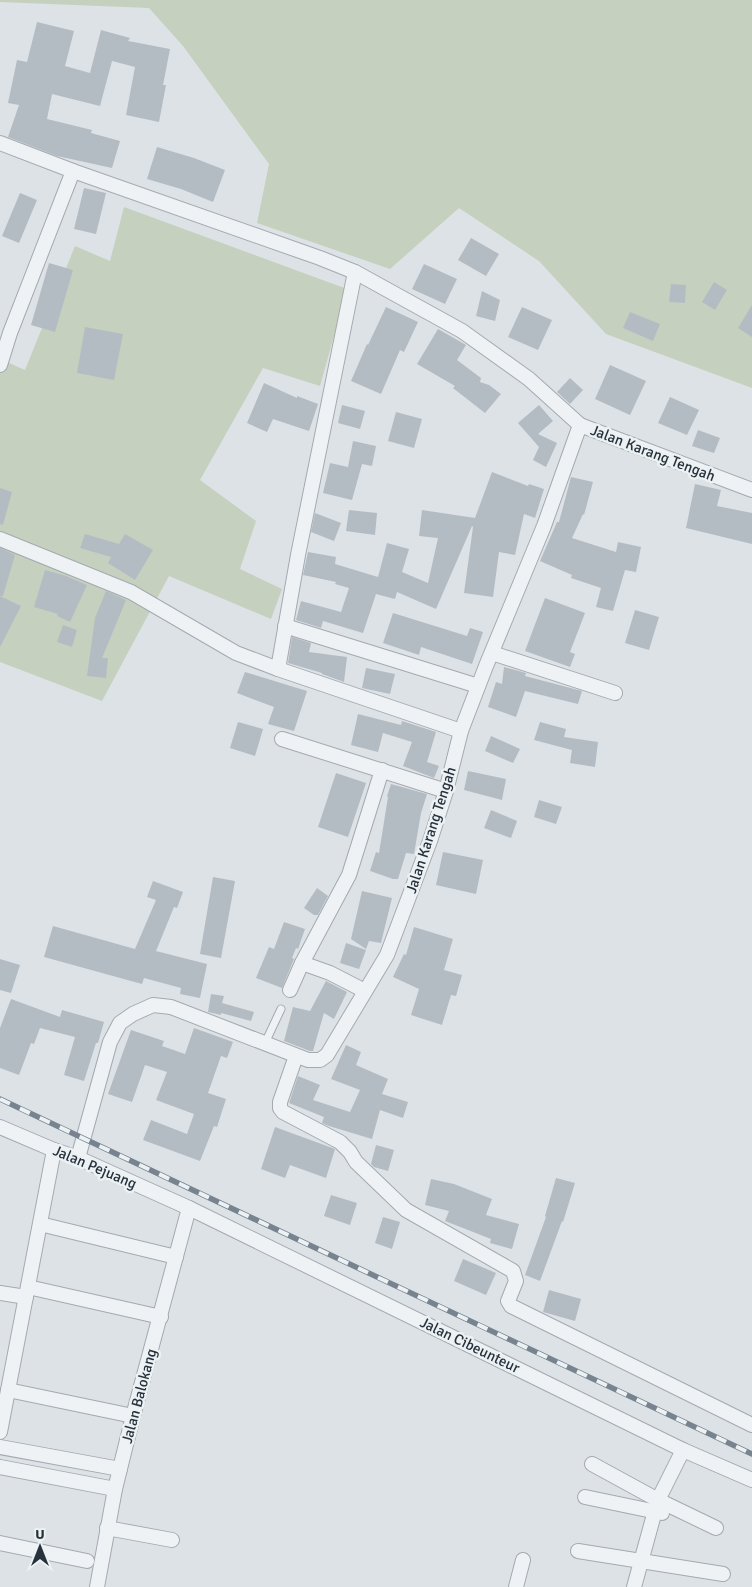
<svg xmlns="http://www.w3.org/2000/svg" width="752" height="1587" font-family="Signika,sans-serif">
  <rect width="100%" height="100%" fill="#dde2e6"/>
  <g fill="#c6d0be">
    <polygon points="0,0 752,0 752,388 606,334 539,261 459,208 390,269 257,223 269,164 183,46 149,8 0,2"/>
    <polygon points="124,207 347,289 320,386 263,368 200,480 256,521 240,569 282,589 271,619 169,576 102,701 0,662 0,359 25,370 75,246 110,261"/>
  </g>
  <g fill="#b4bcc3">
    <polygon points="37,22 74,31 65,66 90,73 101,30 130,38 128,41 170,49 163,85 166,85 159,122 126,115 135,67 112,61 100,106 52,94 47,119 92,130 91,133 120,141 112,168 57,156 8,137 19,105 8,103 17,60 27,62"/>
    <polygon points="157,147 194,158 225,170 213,202 181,189 147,179"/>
    <polygon points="84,188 106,193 96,234 74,229"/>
    <polygon points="20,193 37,200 19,243 2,236"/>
    <polygon points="471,238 499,254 486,276 458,260"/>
    <polygon points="49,263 73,270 55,332 31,325"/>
    <polygon points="424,264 457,279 445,304 412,289"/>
    <polygon points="714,282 727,290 715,310 702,302"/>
    <polygon points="671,284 686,285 685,303 669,302"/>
    <polygon points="482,291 500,300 495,321 476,316"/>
    <polygon points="752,305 752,337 738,328"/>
    <polygon points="386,307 418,322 404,352 400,350 381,394 351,381 367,344 368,345"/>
    <polygon points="522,307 552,320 538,350 508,337"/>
    <polygon points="630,312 660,324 653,341 623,328"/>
    <polygon points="85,327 123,334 114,380 77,373"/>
    <polygon points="438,329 466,345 457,360 481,378 480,382 489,385 501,394 485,413 453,388 455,386 417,364"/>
    <polygon points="610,365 646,381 630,415 595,399"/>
    <polygon points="570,378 583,390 570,404 557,392"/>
    <polygon points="264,383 297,398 297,396 318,404 309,431 273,419 267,432 247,423"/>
    <polygon points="670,397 699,410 687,435 658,423"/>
    <polygon points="342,405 365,411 360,429 338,423"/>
    <polygon points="539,405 553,421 538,434 557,443 546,467 533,460 539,447 518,423"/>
    <polygon points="396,412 422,419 414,448 388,441"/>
    <polygon points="698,430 720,438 714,453 692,446"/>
    <polygon points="353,441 376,446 372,466 362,464 352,500 323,493 330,463 348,467"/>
    <polygon points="492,472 528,486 529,484 544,489 535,518 524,514 515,555 499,552 493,597 464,593 473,527 472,526 436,609 397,592 395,599 376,594 363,633 323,621 321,628 296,620 301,601 341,612 349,588 335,584 336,582 303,575 308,552 336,557 335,564 378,577 387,543 409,549 402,572 428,583 438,538 419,536 422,510 475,518"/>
    <polygon points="571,477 593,482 584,515 583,514 572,538 616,552 618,542 641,547 636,572 625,570 613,611 596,607 601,588 571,578 572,575 540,561 557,522 559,522"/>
    <polygon points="695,484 721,490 717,506 752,513 752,544 686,528"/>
    <polygon points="0,488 12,492 3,525 0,524"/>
    <polygon points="349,510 377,513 375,535 346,531"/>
    <polygon points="315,513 341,523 334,541 311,532"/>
    <polygon points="85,534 119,544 125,534 153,550 135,580 108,563 111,557 80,548"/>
    <polygon points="0,548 15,555 3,596 0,596"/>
    <polygon points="45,570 66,576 87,585 70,622 57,616 58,614 34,607"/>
    <polygon points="106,591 126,600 102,658 108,658 106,678 87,676 95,618"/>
    <polygon points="0,596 21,606 0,647"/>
    <polygon points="545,598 585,613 570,652 575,654 570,667 525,651"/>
    <polygon points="635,610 659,617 649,650 625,643"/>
    <polygon points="393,613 467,636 470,628 483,632 472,664 421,647 419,655 383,643"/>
    <polygon points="63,625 77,630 72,647 57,642"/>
    <polygon points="292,637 311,643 309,652 347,657 344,682 322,674 322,673 288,663"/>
    <polygon points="504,667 526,673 525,676 582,691 578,704 525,691 516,717 488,707 496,682 502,684"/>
    <polygon points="366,668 395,674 390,694 362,688"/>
    <polygon points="245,672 307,691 294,731 268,724 274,707 237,693"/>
    <polygon points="358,714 401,725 402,721 436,732 427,762 439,766 434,778 403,766 412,742 383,733 378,752 351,745"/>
    <polygon points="238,722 263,729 255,756 230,748"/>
    <polygon points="540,722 566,729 564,737 598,742 595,767 570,763 572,750 534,740"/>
    <polygon points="491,736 520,749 513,763 485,751"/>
    <polygon points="468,771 506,779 502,800 464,790"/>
    <polygon points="336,773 366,783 348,837 318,827"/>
    <polygon points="391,784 427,794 421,813 414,854 406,853 398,879 393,879 370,871 376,852 379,853 388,797 387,796"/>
    <polygon points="539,800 562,807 556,824 534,817"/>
    <polygon points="491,810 517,821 511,838 484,828"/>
    <polygon points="443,852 483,860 476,894 436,885"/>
    <polygon points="213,877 235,881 221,958 200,954"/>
    <polygon points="153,881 183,892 177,908 174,907 156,951 207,964 200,998 180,994 181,988 144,978 142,984 44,957 53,926 135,949 156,900 147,897"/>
    <polygon points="317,888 328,896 318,915 314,915 304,908"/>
    <polygon points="362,891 392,898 381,943 369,941 366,949 351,939"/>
    <polygon points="284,922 305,929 298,949 296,948 292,958 294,959 282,988 256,978 269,947 274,949"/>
    <polygon points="414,927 453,939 444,970 462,975 456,996 451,995 442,1025 411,1015 419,989 393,977 404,954 406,955"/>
    <polygon points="346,943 366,950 359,969 340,963"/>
    <polygon points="0,959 20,965 11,993 0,990"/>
    <polygon points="326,981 347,992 334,1019 324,1013 313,1051 310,1051 284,1041 293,1007 310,1011"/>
    <polygon points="211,994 224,996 222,1003 254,1012 251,1021 221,1013 221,1015 208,1012"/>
    <polygon points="11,999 60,1017 62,1010 104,1022 98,1043 96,1043 84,1081 64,1075 75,1037 40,1028 34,1044 31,1043 19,1075 0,1068 0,1028"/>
    <polygon points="194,1028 233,1042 227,1058 221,1056 208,1093 226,1099 217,1127 214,1126 200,1161 143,1140 151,1120 187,1134 194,1114 156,1100 167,1072 145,1065 132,1102 108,1094 131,1030 164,1041 162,1046 185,1054"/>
    <polygon points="346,1045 361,1052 356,1065 388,1079 382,1094 408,1102 403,1118 380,1110 372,1139 329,1126 322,1123 324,1117 289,1103 298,1076 320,1085 313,1100 350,1112 360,1090 331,1079"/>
    <polygon points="275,1127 335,1149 326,1178 290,1165 285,1178 261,1169"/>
    <polygon points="376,1145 394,1150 388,1171 374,1167 371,1164"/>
    <polygon points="556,1178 575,1183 563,1222 562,1221 540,1281 525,1275 546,1217 545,1216"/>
    <polygon points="431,1179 454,1184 492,1199 486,1215 519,1224 512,1249 490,1243 491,1239 445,1221 449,1211 425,1205"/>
    <polygon points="331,1195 357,1203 350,1225 324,1216"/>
    <polygon points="383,1217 400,1222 392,1249 375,1243"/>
    <polygon points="463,1259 496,1273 486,1295 454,1281"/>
    <polygon points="549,1290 581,1299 575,1321 543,1312"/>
  </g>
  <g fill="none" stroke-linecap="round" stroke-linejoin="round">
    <defs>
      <polyline id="service" points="265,1043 281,1009"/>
      <g id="minor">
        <polyline points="0,143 73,171 320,258 355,272 462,331 529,379 580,425"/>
        <polyline points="0,365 10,333 73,171"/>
        <polyline points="0,539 131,592 236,653 278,669 461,731"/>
        <polyline points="285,626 478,686"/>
        <polyline points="492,653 615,693"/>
        <polyline points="278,669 298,555 355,272"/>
        <polyline points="282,739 446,791"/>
        <polyline points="302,963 330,973 365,991"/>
        <polyline points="290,990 302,963 349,875 382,770"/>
        <polyline points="296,1056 280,1102 280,1108 283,1112 340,1142 350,1152 356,1162 406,1210 513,1271 516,1281 508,1301 511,1306 752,1425"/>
        <polyline points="0,1127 54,1150 78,1158 189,1208 683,1450 752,1480"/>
        <polyline points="78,1158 110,1042 120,1023 133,1014 153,1005 171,1007 308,1060 320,1060 327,1055 387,955 430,841 446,791 461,731 486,666 544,526 580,425 752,490"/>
        <polyline points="40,1224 176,1257"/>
        <polyline points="28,1287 161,1317"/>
        <polyline points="0,1293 26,1297"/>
        <polyline points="8,1390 133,1416"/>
        <polyline points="0,1432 54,1150"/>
        <polyline points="0,1447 120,1469"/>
        <polyline points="592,1464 658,1500 716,1528"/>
        <polyline points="0,1467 115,1489"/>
        <polyline points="585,1497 662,1513"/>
        <polyline points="107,1528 172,1540"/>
        <polyline points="0,1543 87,1561"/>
        <polyline points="578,1551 723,1574"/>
        <polyline points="97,1587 115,1489 133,1416 189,1208"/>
        <polyline points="516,1587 523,1560"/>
        <polyline points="634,1587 658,1500 683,1450"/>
      </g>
    </defs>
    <use href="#service" stroke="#a3aab0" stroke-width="9"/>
    <use href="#minor" stroke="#a3aab0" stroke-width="16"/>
    <use href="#service" stroke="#eff2f5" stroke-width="7"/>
    <use href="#minor" stroke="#eff2f5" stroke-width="14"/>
    <defs>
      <polyline id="rail" points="0,1099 752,1454"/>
    </defs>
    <use href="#rail" stroke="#77848f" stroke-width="5.5"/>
    <use href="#rail" stroke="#ecf1f4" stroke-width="4" stroke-dasharray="11" stroke-linecap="butt"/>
  </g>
  <g text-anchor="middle" stroke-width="5" stroke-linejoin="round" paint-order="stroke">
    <g font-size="15" fill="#27323c" stroke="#ecf1f4">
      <text transform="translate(653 453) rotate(21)" y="5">Jalan Karang Tengah</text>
      <text transform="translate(431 830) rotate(-72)" y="5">Jalan Karang Tengah</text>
      <text transform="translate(95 1167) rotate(23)" y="5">Jalan Pejuang</text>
      <text transform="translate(470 1345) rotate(26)" y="5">Jalan Cibeunteur</text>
      <text transform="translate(139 1396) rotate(-75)" y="5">Jalan Balokang</text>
    </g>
  </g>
  <g transform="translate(40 1547)" stroke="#ecf1f4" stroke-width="4" paint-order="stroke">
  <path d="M0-4L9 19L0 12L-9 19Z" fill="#27323c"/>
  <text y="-8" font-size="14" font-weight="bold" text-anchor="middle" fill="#27323c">U</text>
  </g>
</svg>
